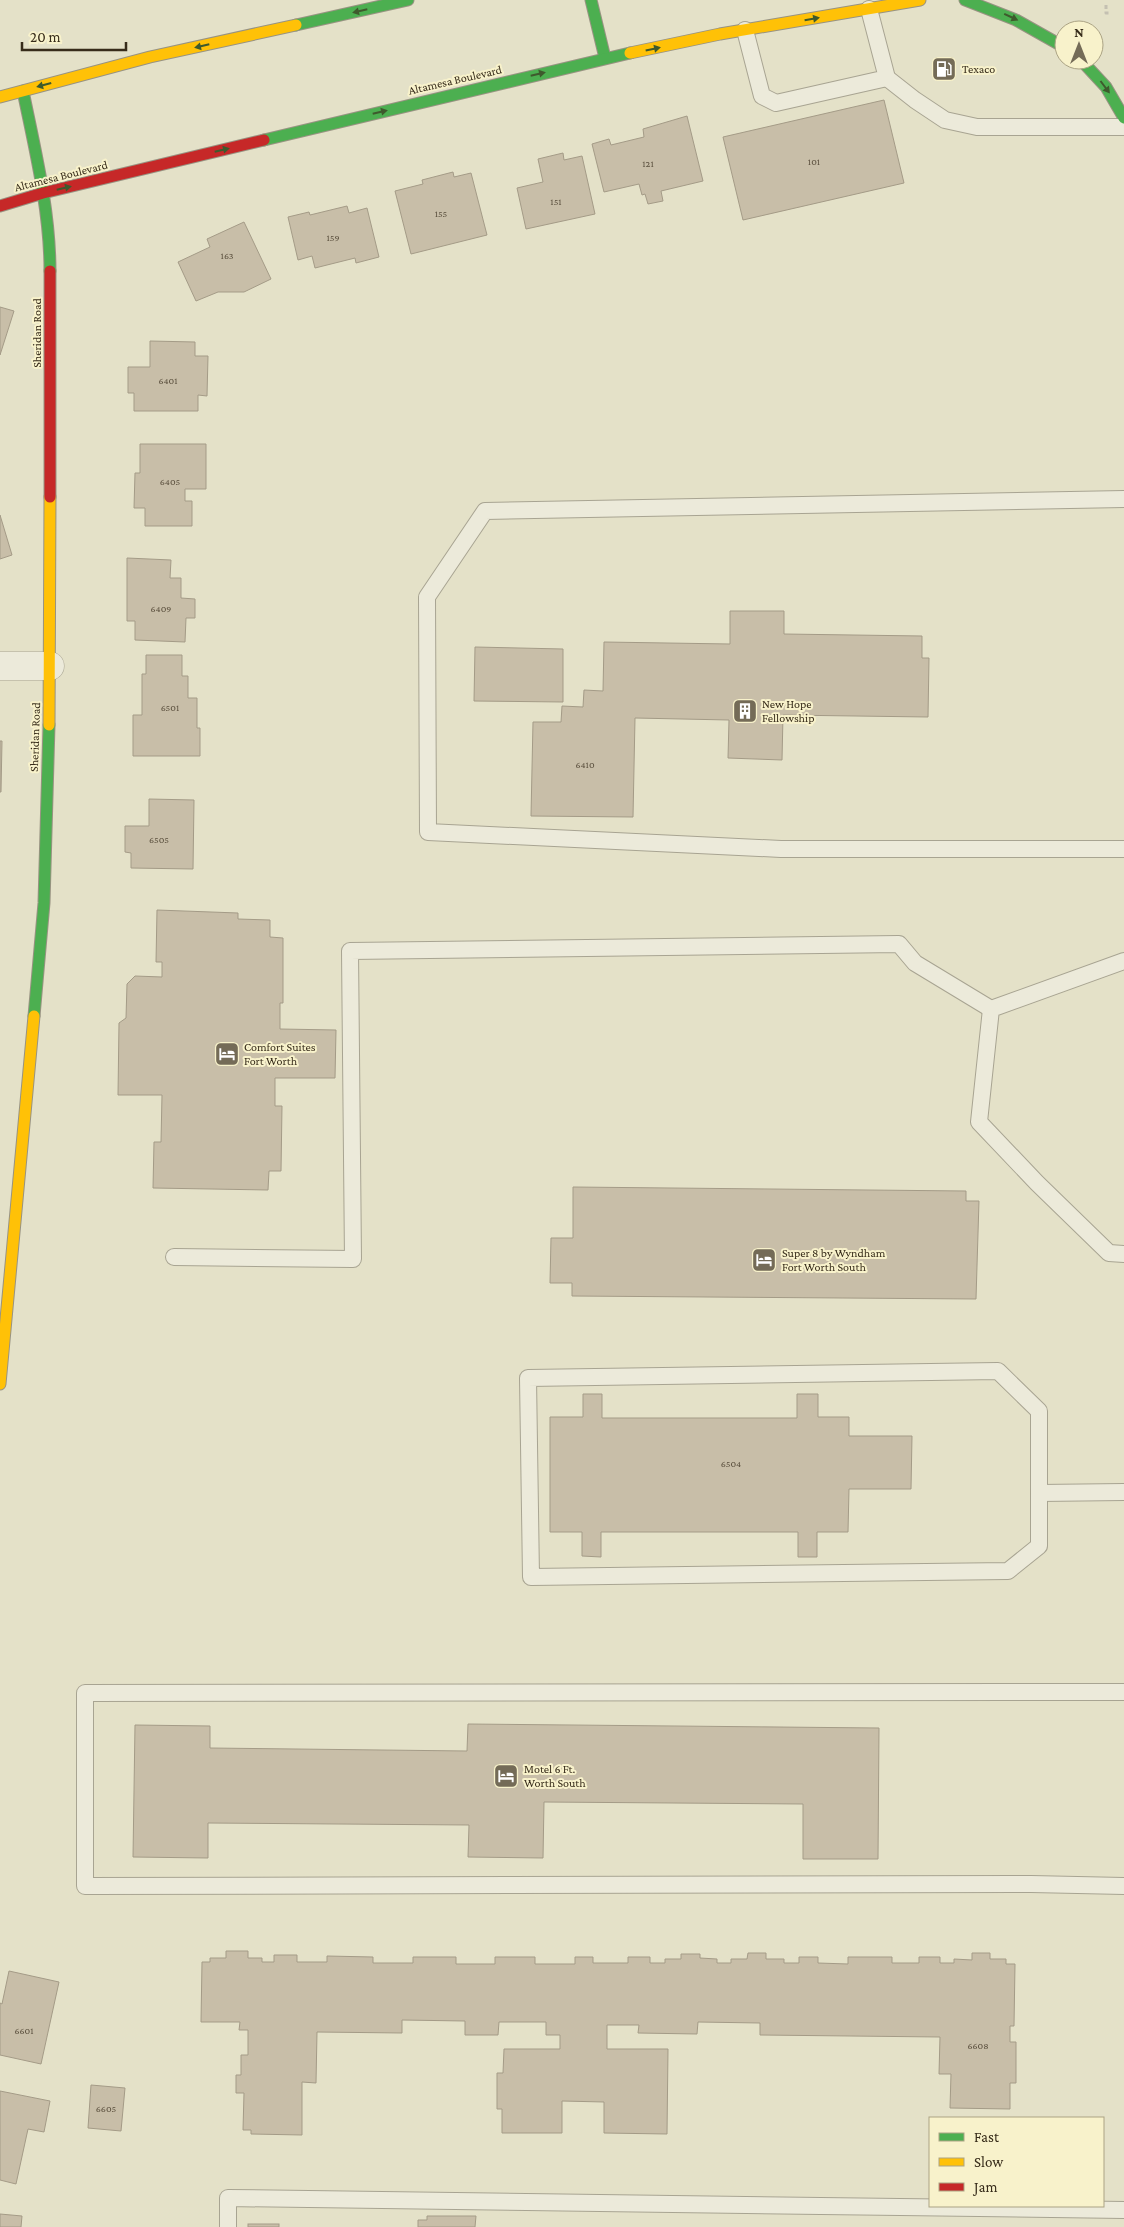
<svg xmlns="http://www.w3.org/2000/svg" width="1124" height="2227" font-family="'Crimson Pro',serif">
  <rect width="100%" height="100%" fill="#e4e1c8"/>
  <g fill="#c8bea8" stroke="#a49b87">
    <polygon points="884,100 904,183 743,220 723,137"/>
    <polygon points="687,116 703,181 661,191 663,201 648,204 645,194 642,195 639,184 604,192 592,144 609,139 611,145 644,137 643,129"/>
    <polygon points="563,153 564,160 582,156 595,214 526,229 517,188 543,182 538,159"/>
    <polygon points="453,172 454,177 471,173 487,235 411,254 395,191 423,184 422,180"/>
    <polygon points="347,206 349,213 367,208 379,257 356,263 355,258 315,268 312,256 298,260 288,217 309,212 310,215"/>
    <polygon points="244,222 271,279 244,292 218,292 196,301 178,262 210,247 207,239"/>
    <polygon points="0,307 14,311 0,355"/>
    <polygon points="150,341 195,342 195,356 208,356 207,396 198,395 198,411 134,411 134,393 128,393 128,367 150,367"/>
    <polygon points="140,444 206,444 206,489 185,489 185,501 192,501 192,526 145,526 145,508 134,508 135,473 140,473"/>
    <polygon points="0,515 12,555 0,559"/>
    <polygon points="127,558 171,560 170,578 181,578 181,598 195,599 195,618 186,618 185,642 135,640 135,621 127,621"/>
    <polygon points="730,611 784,611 784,634 922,636 922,658 929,658 928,717 783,715 782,760 728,758 729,720 635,718 633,817 531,816 533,722 561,722 562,706 583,707 584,690 603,691 604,642 730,644"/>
    <polygon points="475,647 563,649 563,702 474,701"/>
    <polygon points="146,655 182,655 182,676 188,676 188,698 197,698 197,728 200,728 200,756 133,756 133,715 142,715 142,674 146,674"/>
    <polygon points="0,741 2,741 1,792 0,792"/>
    <polygon points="149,799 194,800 193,869 131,868 131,853 125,852 125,826 149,826"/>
    <polygon points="157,910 238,913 238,919 270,920 270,937 283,938 283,1003 280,1003 280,1029 336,1030 335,1078 275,1078 275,1106 282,1106 281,1171 269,1171 268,1190 153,1188 154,1142 161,1142 162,1095 118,1095 119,1023 126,1018 127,984 135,976 162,977 162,962 156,962"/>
    <polygon points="573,1187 966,1191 966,1201 979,1201 976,1299 572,1296 572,1283 550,1283 551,1238 573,1238"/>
    <polygon points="583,1394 602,1394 602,1418 797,1418 797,1394 818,1394 818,1417 849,1417 849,1436 912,1436 911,1489 849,1489 848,1532 817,1532 817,1557 798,1557 798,1532 601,1532 601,1557 582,1556 582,1532 550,1532 550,1417 583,1417"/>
    <polygon points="468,1724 879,1728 878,1859 803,1859 803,1804 544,1802 543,1858 468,1857 469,1825 208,1823 208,1858 133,1857 135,1725 210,1726 210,1748 467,1751"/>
    <polygon points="226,1951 248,1951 248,1958 262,1958 262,1962 274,1962 274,1955 297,1955 297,1962 327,1962 327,1956 373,1957 373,1963 413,1963 413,1957 456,1957 456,1964 495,1964 495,1957 535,1957 535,1964 575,1964 575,1957 593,1957 593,1963 628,1963 628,1957 650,1957 650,1963 665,1963 665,1959 681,1959 681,1954 700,1954 700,1958 717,1959 717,1963 731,1963 731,1959 747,1959 748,1953 766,1953 766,1959 784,1959 784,1963 799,1963 799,1957 818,1957 818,1963 848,1964 848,1957 892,1957 892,1963 919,1963 919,1957 940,1957 940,1963 954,1963 954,1959 972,1960 972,1953 990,1953 990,1959 1006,1959 1006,1964 1015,1964 1014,2026 1010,2026 1010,2042 1016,2042 1016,2083 1010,2083 1010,2109 950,2108 951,2074 939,2074 940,2037 760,2035 760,2023 698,2022 697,2034 638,2033 639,2025 607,2025 607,2049 668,2049 667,2134 604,2133 604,2102 562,2101 562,2133 502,2133 502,2109 497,2109 497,2073 503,2073 504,2049 560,2049 560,2035 546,2035 546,2022 499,2022 498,2035 465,2035 465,2021 402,2020 402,2033 317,2032 316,2083 302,2082 302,2135 251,2134 251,2130 243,2130 244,2093 236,2093 236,2075 241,2075 241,2055 248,2055 248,2030 239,2030 240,2022 201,2022 202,1962 210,1962 210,1958 226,1958"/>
    <polygon points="9,1971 59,1982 41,2064 0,2055 0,2003 2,2004"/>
    <polygon points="91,2085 125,2088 121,2131 88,2128"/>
    <polygon points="0,2091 50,2101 44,2132 28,2129 16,2184 0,2180"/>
    <polygon points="0,2214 22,2216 21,2227 0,2227"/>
    <polygon points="427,2216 476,2216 475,2227 418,2227 418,2220 427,2220"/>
    <rect x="248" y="2224" width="31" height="3"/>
  </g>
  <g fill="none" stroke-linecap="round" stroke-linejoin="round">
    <defs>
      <g id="lane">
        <polyline points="745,30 762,96 776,103 887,78 869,9"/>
        <polyline points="887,78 915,100 945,120 977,127 1124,127"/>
        <polyline points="1124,499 485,511 427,597 428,832 781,849 1124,849"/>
        <polyline points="1124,961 991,1009 979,1122 1037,1183 1109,1253 1124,1254"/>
        <polyline points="174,1257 353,1259 350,951 899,944 915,963 991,1009"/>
        <polygon points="998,1371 1039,1411 1039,1546 1008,1571 531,1577 528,1378"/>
        <polyline points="1039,1493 1124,1492"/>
        <polyline points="1124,1692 85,1693 85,1886 1031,1884 1124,1886"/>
        <polyline points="228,2227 228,2198 1124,2210"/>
      </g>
      <polyline id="street" points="0,666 50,666"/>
      <g id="fast">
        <polyline points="591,0 605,58"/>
        <polyline points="965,0 1016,20 1064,47"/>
        <polyline points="296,25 408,0"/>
        <polyline points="1081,60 1106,87 1124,118"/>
        <path d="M23 91C35 150 50 210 50 271"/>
        <polyline points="264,140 630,53"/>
        <polyline points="34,1016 44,903 49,725"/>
      </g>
      <g id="slow">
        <polyline points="630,53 720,34 920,0"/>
        <polyline points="0,97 150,57 296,25"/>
        <polyline points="49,725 50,497"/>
        <polyline points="0,1384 34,1016"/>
      </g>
      <g id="jam">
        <polyline points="0,206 43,193 264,140"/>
        <polyline points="50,271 50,497"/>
      </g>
    </defs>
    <use href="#lane" stroke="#a8a492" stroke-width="18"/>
    <use href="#street" stroke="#a8a492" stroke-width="29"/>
    <use href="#fast" stroke="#989382" stroke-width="13"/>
    <use href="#slow" stroke="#989382" stroke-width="13"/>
    <use href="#jam" stroke="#989382" stroke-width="13"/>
    <polyline stroke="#c4c0b1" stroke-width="3" stroke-dasharray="4 2.5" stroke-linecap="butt" points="1106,5 1106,13 1111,13"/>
    <use href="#lane" stroke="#eceada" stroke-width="16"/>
    <use href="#street" stroke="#eceada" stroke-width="28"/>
    <use href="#fast" stroke="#4caf50" stroke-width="11"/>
    <use href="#slow" stroke="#ffc107" stroke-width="11"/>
    <use href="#jam" stroke="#c62828" stroke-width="11"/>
  </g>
  <defs><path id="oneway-solid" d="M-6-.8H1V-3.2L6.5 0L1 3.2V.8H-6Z" transform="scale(1.25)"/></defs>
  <g fill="#3e5a2d">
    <use href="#oneway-solid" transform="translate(360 11) rotate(167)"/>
    <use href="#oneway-solid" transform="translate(1011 17) rotate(25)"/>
    <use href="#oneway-solid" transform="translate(812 19) rotate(-10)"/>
    <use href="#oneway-solid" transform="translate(202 46) rotate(167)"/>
    <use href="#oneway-solid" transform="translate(653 49) rotate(-12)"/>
    <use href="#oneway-solid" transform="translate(538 74) rotate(-13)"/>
    <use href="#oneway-solid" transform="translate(44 85) rotate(165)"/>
    <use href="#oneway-solid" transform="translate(1105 87) rotate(53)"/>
    <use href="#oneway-solid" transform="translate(380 112) rotate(-13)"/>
    <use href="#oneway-solid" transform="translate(222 150) rotate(-13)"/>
    <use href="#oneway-solid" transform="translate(64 188) rotate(-13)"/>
  </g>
  <defs>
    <symbol id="fuel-square" viewBox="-11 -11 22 22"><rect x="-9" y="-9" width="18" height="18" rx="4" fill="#746b57" stroke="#f8f2cb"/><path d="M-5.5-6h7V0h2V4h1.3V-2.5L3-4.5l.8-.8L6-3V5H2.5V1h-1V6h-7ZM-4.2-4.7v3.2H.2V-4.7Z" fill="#fff"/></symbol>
    <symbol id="building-square" viewBox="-11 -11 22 22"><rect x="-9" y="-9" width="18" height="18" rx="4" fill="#746b57" stroke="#f8f2cb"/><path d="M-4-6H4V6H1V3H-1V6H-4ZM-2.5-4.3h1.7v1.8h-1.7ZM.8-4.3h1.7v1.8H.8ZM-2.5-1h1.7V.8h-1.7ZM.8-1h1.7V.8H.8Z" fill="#fff"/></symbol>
    <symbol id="hotel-square" viewBox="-11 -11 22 22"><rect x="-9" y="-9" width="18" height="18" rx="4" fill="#746b57" stroke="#f8f2cb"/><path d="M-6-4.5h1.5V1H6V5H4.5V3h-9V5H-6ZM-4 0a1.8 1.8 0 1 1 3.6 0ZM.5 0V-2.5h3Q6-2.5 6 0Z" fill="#fff"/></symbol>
  </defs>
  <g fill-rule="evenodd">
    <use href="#fuel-square" x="930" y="55" width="28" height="28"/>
    <use href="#building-square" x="731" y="697" width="28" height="28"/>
    <use href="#hotel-square" x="213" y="1040" width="28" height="28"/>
    <use href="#hotel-square" x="750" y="1246" width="28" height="28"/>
    <use href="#hotel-square" x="492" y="1762" width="28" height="28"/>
  </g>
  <g text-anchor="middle" stroke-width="4" stroke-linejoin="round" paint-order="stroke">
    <g font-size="10" fill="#5b503e">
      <text x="814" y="165">101</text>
      <text x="648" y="167">121</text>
      <text x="556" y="205">151</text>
      <text x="441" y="217">155</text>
      <text x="333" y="241">159</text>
      <text x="227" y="259">163</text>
      <text x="168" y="384">6401</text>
      <text x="170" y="485">6405</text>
      <text x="161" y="612">6409</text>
      <text x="170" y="711">6501</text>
      <text x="585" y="768">6410</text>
      <text x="159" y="843">6505</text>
      <text x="731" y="1467">6504</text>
      <text x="24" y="2034">6601</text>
      <text x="978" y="2049">6608</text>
      <text x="106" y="2112">6605</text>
    </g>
    <g font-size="12" fill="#372c1a" stroke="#f8f2cb" text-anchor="start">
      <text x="962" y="73">Texaco</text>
      <text x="762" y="708">New Hope<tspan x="762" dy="14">Fellowship</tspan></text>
      <text x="244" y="1051">Comfort Suites<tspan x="244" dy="14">Fort Worth</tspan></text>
      <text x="782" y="1257">Super 8 by Wyndham<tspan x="782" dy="14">Fort Worth South</tspan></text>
      <text x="524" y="1773">Motel 6 Ft.<tspan x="524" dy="14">Worth South</tspan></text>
    </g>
    <g font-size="12" fill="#372c1a" stroke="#f8f2cb">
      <text transform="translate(455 80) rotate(-13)" y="4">Altamesa Boulevard</text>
      <text transform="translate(61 176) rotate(-14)" y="4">Altamesa Boulevard</text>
      <text transform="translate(37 333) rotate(-90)" y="4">Sheridan Road</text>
      <text transform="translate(35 737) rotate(-88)" y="4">Sheridan Road</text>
    </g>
  </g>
  <rect x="929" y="2117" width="175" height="90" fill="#f8f2cb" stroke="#aba384"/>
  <rect x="939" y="2133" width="25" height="8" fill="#4caf50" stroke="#aba384"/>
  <text x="974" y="2142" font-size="15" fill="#372c1a">Fast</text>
  <rect x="939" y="2158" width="25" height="8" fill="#ffc107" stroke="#aba384"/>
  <text x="974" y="2167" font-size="15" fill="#372c1a">Slow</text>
  <rect x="939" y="2183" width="25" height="8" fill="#c62828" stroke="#aba384"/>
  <text x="974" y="2192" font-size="15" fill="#372c1a">Jam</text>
  <g transform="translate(1079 45)"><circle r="24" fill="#f8f2cb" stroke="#aba384"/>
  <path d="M0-4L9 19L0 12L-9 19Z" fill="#746b57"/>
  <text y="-8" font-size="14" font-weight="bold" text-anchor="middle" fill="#372c1a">N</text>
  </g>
  <path d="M22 42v8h104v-8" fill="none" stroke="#372c1a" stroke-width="2.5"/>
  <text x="30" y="42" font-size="15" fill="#372c1a" stroke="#f8f2cb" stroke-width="4" paint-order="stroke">20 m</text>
</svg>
